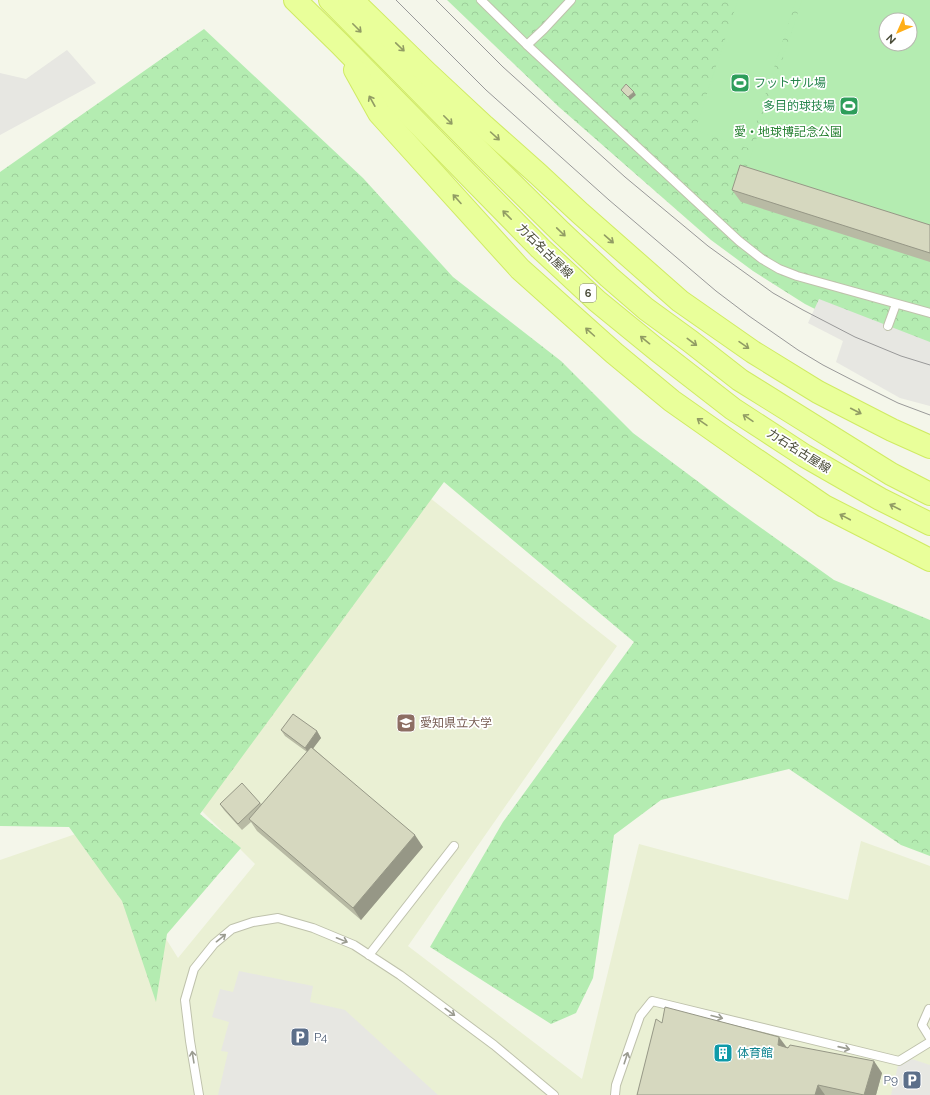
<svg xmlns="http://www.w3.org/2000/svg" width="930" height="1095" font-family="Raleway,'Noto Sans JP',sans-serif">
  <defs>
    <pattern id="forest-crowns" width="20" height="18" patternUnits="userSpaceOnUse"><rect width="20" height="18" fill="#b4ecb1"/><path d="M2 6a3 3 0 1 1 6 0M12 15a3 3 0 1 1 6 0" fill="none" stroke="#9ccc99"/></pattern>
  </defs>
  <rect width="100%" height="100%" fill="#f4f6ea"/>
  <polygon fill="#eaf0d4" points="420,490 617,646 408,946 582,1079 639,844 848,900 861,841 930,866 930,1095 0,1095 0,860 96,827 178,958 255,864 192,801"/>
  <g fill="url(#forest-crowns)" fill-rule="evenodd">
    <path d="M447 0H930V359L855 329 805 304 753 271 711 240 559 107ZM886 20H910V44H886Z"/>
    <polygon points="204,29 363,178 453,277 561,361 633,433 732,507 834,580 930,620 930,856 901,845 789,769 661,800 614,835 593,978 576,1013 551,1024 430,947 503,822 634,642 444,482 200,814 241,848 167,934 156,1002 122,901 69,827 0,826 0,172"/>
  </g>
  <g fill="#b4ecb1" fill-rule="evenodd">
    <polygon points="738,0 796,0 748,148 695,130"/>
    <path d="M802 0H930V226L747 167ZM886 20H910V44H886Z"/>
  </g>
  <g fill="#e7e7e2">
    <polygon points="67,50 96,83 0,135 0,73 26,79"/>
    <polygon points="819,299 930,342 930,406 900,398 836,362 843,341 808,323"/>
    <polygon points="239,971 313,986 310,1002 345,1010 438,1095 218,1095 228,1052 221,1051 229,1022 212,1017 220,989 233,992"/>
    <polygon points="906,1057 930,1065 930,1095 891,1095 899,1061"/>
  </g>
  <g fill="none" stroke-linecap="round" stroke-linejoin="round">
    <defs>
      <g id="lane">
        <polyline points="481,0 527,45"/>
        <polyline points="571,0 544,29 527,45 739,241 762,259 779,269 797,276 930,313"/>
        <polyline points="888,326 896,304"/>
        <polyline points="369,955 454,846"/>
        <polyline points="930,1010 929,1009 922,1025 930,1038"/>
        <polyline points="199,1095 190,1041 185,1000 194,969 214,944 232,929 253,922 278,918 313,928 354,945 400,975 494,1045 554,1095"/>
        <polyline points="615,1095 616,1085 640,1016 652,1001 899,1061 930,1042"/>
      </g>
      <g id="primary">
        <polyline points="295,0 340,44 540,248 597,301 657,350 733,409 805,456 880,499 930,524"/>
        <polyline points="330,0 481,153 561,232 609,277 646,309 690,341 740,380 891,474 930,494"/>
        <polyline points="352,0 426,72 484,126 538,174 580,213 680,301 753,352 818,392 892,430 930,447"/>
        <polyline points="355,70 379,113 520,269 614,353 672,401 746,453 824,506 930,560"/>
      </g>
    </defs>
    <use href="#lane" stroke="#bfc2ac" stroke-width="10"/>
    <use href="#primary" stroke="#d0eb63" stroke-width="24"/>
    <use href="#lane" stroke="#fff" stroke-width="8"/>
    <use href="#primary" stroke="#e9ff9a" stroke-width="22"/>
    <g stroke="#999" stroke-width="1">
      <polyline points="396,0 486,90 609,200 716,291 749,316 798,350 823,365 854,381 898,403 930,415"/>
      <polyline points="436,0 503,67 625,177 708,246 773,293 803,310 855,337 901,356 930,365"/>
    </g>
  </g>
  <g fill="#b8baa4">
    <polygon points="732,190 930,225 930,262 741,202"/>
    <polygon points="281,730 317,731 321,738 313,748 423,847 361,920 257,831 251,822 242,830 224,810 220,804 260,803 262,804 307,752 285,736"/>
    <polygon points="662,1023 787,1047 882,1073 876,1095 637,1095"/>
  </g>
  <g fill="#969786">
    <polygon points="634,92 636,95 630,100 628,97"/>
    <polygon points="317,731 321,738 309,754 305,748"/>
    <polygon points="415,835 423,847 361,920 353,908"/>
    <polygon points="779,1037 788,1049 778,1045"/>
    <polygon points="874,1061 882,1073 876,1095 864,1095"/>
    <polygon points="818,1085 825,1095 815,1095"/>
  </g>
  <g fill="#d6d8bf" stroke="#969786">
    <polygon points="626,84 634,92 628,97 621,90"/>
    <polygon points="740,165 930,225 930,253 732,190"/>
    <polygon points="293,714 317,731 305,748 281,730"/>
    <polygon points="311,747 415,835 353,908 249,819"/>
    <polygon points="242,783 260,803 238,824 220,804"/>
    <polygon points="665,1007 779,1037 778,1045 788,1048 790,1045 874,1061 864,1095 818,1085 815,1095 637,1095 656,1019 662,1023"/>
  </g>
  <defs><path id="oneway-shaft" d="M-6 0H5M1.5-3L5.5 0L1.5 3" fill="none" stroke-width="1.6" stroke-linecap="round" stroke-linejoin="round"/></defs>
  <g stroke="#919c64">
    <use href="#oneway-shaft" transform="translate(357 28) rotate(45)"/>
    <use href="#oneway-shaft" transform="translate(400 47) rotate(44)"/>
    <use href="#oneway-shaft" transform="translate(372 101) rotate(-119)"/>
    <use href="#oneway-shaft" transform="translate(448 120) rotate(45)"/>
    <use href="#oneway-shaft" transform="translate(495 136) rotate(42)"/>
    <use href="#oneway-shaft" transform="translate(457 199) rotate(-132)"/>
    <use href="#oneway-shaft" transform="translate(507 215) rotate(-135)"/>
    <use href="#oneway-shaft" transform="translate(561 232) rotate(44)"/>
    <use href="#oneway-shaft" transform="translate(609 239) rotate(41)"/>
    <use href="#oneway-shaft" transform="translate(590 332) rotate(-138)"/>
    <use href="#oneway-shaft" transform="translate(645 340) rotate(-141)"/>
    <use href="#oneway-shaft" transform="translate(692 342) rotate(37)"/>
    <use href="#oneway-shaft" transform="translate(744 345) rotate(35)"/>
    <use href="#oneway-shaft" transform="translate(856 411) rotate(27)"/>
    <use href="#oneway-shaft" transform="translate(748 418) rotate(-146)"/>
    <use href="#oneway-shaft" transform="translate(702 422) rotate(-145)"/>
    <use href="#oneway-shaft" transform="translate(895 507) rotate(-153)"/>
    <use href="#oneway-shaft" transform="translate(845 517) rotate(-152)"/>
  </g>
  <g stroke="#9b9c91">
    <use href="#oneway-shaft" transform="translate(221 938) rotate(-39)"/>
    <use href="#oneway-shaft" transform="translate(342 940) rotate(22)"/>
    <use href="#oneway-shaft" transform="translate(450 1012) rotate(36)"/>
    <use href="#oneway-shaft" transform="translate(717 1017) rotate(14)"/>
    <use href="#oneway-shaft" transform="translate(844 1048) rotate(13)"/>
    <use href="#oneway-shaft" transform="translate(193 1057) rotate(-99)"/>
    <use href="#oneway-shaft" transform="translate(626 1058) rotate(-72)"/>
  </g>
  <defs>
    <symbol id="stadium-square" viewBox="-11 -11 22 22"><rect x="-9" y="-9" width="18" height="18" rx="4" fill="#2e9e5b" stroke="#fff"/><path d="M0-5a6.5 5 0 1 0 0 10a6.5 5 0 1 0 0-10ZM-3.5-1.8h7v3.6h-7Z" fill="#fff"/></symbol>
    <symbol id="university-square" viewBox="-11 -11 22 22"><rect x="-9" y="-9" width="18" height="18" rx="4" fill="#8d6e63" stroke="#fff"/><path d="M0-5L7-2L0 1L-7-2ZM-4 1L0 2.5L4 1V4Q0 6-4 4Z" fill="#fff"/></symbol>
    <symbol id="parking-square" viewBox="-11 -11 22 22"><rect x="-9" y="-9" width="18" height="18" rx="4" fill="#5c6f8a" stroke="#fff"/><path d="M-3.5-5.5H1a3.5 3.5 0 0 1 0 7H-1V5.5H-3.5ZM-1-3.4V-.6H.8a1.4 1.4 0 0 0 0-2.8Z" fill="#fff"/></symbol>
    <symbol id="building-square" viewBox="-11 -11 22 22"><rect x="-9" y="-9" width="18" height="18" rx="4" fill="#0f9aa8" stroke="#fff"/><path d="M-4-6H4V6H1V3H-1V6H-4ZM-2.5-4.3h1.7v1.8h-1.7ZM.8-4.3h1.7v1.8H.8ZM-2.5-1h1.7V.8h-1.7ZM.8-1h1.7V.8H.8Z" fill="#fff"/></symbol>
  </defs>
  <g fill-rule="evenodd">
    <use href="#stadium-square" x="729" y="72" width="22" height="22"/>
    <use href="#stadium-square" x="838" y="95" width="22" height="22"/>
    <use href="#university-square" x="395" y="712" width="22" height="22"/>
    <use href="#parking-square" x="289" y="1026" width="22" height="22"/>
    <use href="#building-square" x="712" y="1042" width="22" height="22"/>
    <use href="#parking-square" x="901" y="1069" width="22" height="22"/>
  </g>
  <g text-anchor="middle" stroke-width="3.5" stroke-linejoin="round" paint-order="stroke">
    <rect fill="#fff" stroke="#808173" stroke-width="1" x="580" y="284" width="16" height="18" rx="3"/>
    <g font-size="11" font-weight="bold" fill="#494b37">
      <text x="588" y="297">6</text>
    </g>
    <g font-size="12" fill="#27864d" stroke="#fff" text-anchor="start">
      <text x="754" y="87">フットサル場</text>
      <text x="835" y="110" text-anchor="end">多目的球技場</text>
    </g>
    <g font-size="12" fill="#268131" stroke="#fff">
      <text x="788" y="136">愛・地球博記念公園</text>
    </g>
    <g font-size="12" fill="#494b37" stroke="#fff">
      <text transform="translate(545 251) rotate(44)" y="4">力石名古屋線</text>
      <text transform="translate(799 451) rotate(32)" y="4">力石名古屋線</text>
    </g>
    <g font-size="12" fill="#785e54" stroke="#fff" text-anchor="start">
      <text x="420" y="727">愛知県立大学</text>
    </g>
    <g font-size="12" fill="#4e5e75" stroke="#fff" text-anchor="start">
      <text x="314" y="1041">P4</text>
      <text x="898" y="1084" text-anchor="end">P9</text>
    </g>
    <g font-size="12" fill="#0d838f" stroke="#fff" text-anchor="start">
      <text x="737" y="1057">体育館</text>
    </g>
  </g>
  <g transform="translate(898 32) rotate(225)"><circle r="19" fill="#ffffff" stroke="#b6b7af"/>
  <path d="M0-3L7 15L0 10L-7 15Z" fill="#ffae18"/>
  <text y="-6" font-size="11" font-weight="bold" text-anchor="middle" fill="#494b37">N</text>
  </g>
</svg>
